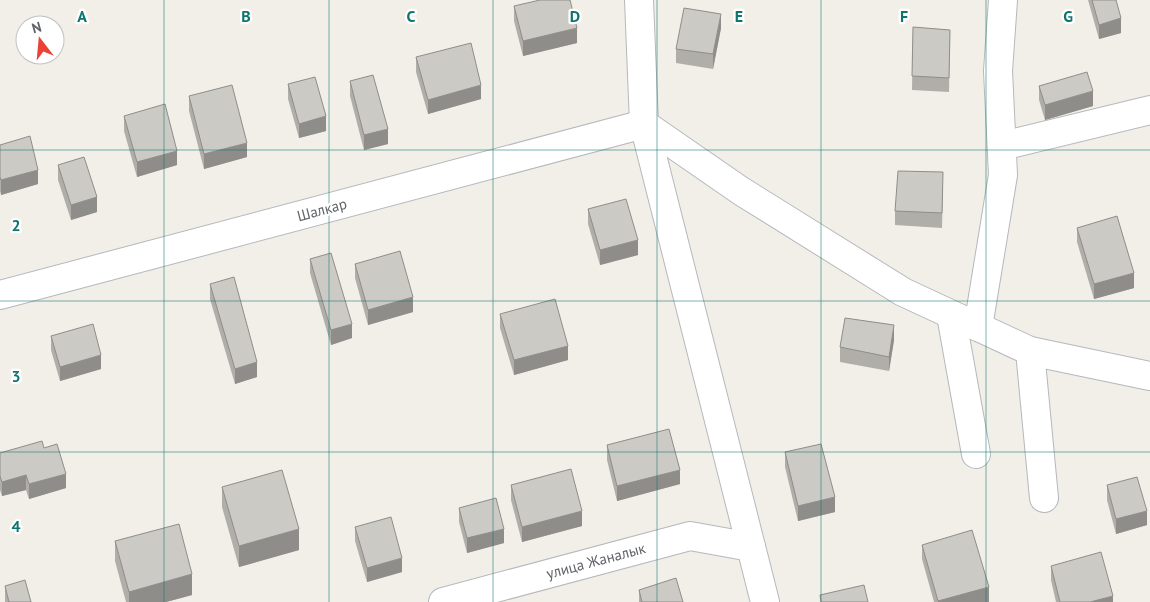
<svg xmlns="http://www.w3.org/2000/svg" width="1150" height="602" font-family="'PT Sans',sans-serif">
  <rect width="100%" height="100%" fill="#f1efe8"/>
  <g fill="none" stroke-linecap="round" stroke-linejoin="round">
    <defs>
      <g id="street">
        <polyline points="639,0 644,124 765,602"/>
        <polyline points="1002,146 1150,110"/>
        <polyline points="0,295 644,124 741,191 903,292 1030,351 1150,376"/>
        <polyline points="951,315 976,454"/>
        <polyline points="978,327 1003,175 998,71 1003,0"/>
        <polyline points="1030,351 1044,498"/>
        <polyline points="443,602 690,536 751,547"/>
      </g>
    </defs>
    <use href="#street" stroke="#b5b8bc" stroke-width="30"/>
    <use href="#street" stroke="#fff" stroke-width="28"/>
  </g>
  <g fill="#afaea9">
    <polygon points="1088,0 1116,0 1121,33 1099,39"/>
    <polygon points="514,6 577,43 523,56 514,21"/>
    <polygon points="913,27 950,30 949,92 912,90"/>
    <polygon points="721,28 713,69 676,63 676,49"/>
    <polygon points="416,57 481,99 428,114 416,72"/>
    <polygon points="350,81 388,144 364,150 350,96"/>
    <polygon points="288,84 326,131 299,138 288,99"/>
    <polygon points="1039,86 1093,106 1045,120 1039,100"/>
    <polygon points="189,96 247,157 204,169 189,111"/>
    <polygon points="124,116 177,165 137,177 124,131"/>
    <polygon points="0,145 38,184 1,195 0,191"/>
    <polygon points="58,165 97,212 71,220 58,180"/>
    <polygon points="943,187 942,228 895,225 895,211"/>
    <polygon points="588,209 638,255 600,265 588,224"/>
    <polygon points="1077,228 1134,288 1094,299 1077,242"/>
    <polygon points="310,259 352,338 331,345 310,273"/>
    <polygon points="355,264 413,312 368,325 355,278"/>
    <polygon points="210,284 257,377 235,384 210,299"/>
    <polygon points="500,314 568,360 514,375 500,328"/>
    <polygon points="51,336 101,369 60,381 51,350"/>
    <polygon points="894,340 889,371 840,362 840,347"/>
    <polygon points="607,445 680,484 617,501 607,460"/>
    <polygon points="44,448 66,488 29,499 26,490 2,496 0,490 0,453"/>
    <polygon points="785,452 835,512 798,521 785,467"/>
    <polygon points="511,485 582,526 522,542 511,500"/>
    <polygon points="1107,485 1147,525 1116,534 1107,500"/>
    <polygon points="222,487 299,550 239,567 222,507"/>
    <polygon points="459,508 504,543 467,553 459,522"/>
    <polygon points="355,527 402,572 367,582 355,541"/>
    <polygon points="115,541 192,595 166,602 126,602 115,561"/>
    <polygon points="922,545 989,602 934,602 922,559"/>
    <polygon points="1051,566 1113,602 1056,602 1051,580"/>
    <polygon points="5,586 31,602 5,602"/>
    <polygon points="639,590 683,602 639,602"/>
  </g>
  <g fill="#8f8d8a">
    <polygon points="721,14 721,28 713,69 713,54"/>
    <polygon points="1121,18 1121,33 1099,39 1099,25"/>
    <polygon points="577,28 577,43 523,56 523,41"/>
    <polygon points="481,85 481,99 428,114 428,100"/>
    <polygon points="1093,91 1093,106 1045,120 1045,105"/>
    <polygon points="326,116 326,131 299,138 299,124"/>
    <polygon points="388,129 388,144 364,150 364,135"/>
    <polygon points="247,143 247,157 204,169 204,154"/>
    <polygon points="177,151 177,165 137,177 137,162"/>
    <polygon points="38,170 38,184 1,195 1,180"/>
    <polygon points="97,197 97,212 71,220 71,205"/>
    <polygon points="638,240 638,255 600,265 600,250"/>
    <polygon points="1134,273 1134,288 1094,299 1094,284"/>
    <polygon points="413,297 413,312 368,325 368,310"/>
    <polygon points="352,324 352,338 331,345 331,330"/>
    <polygon points="894,325 894,340 889,371 889,357"/>
    <polygon points="568,346 568,360 514,375 514,360"/>
    <polygon points="101,355 101,369 60,381 60,367"/>
    <polygon points="257,362 257,377 235,384 235,369"/>
    <polygon points="680,470 680,484 617,501 617,486"/>
    <polygon points="66,474 66,488 29,499 29,484"/>
    <polygon points="26,475 26,490 2,496 2,482"/>
    <polygon points="835,497 835,512 798,521 798,506"/>
    <polygon points="582,511 582,526 522,542 522,527"/>
    <polygon points="1147,511 1147,525 1116,534 1116,519"/>
    <polygon points="299,529 299,550 239,567 239,546"/>
    <polygon points="504,529 504,543 467,553 467,538"/>
    <polygon points="402,558 402,572 367,582 367,568"/>
    <polygon points="192,574 192,595 166,602 129,602 129,592"/>
    <polygon points="989,587 989,602 938,602 938,601"/>
    <polygon points="1113,596 1113,602 1090,602"/>
  </g>
  <g fill="#cccac5" stroke="#8f8d8a">
    <polygon points="540,0 570,0 577,28 523,41 514,6"/>
    <polygon points="1092,0 1116,0 1121,18 1099,25"/>
    <polygon points="684,8 721,14 713,54 676,49"/>
    <polygon points="913,27 950,30 949,78 912,76"/>
    <polygon points="471,43 481,85 428,100 416,57"/>
    <polygon points="1087,72 1093,91 1045,105 1039,86"/>
    <polygon points="373,75 388,129 364,135 350,81"/>
    <polygon points="315,77 326,116 299,124 288,84"/>
    <polygon points="232,85 247,143 204,154 189,96"/>
    <polygon points="165,104 177,151 137,162 124,116"/>
    <polygon points="30,136 38,170 1,180 0,177 0,145"/>
    <polygon points="84,157 97,197 71,205 58,165"/>
    <polygon points="898,171 943,172 942,213 895,211"/>
    <polygon points="626,199 638,240 600,250 588,209"/>
    <polygon points="1117,216 1134,273 1094,284 1077,228"/>
    <polygon points="400,251 413,297 368,310 355,264"/>
    <polygon points="331,253 352,324 331,330 310,259"/>
    <polygon points="234,277 257,362 235,369 210,284"/>
    <polygon points="555,299 568,346 514,360 500,314"/>
    <polygon points="845,318 894,325 889,357 840,347"/>
    <polygon points="93,324 101,355 60,367 51,336"/>
    <polygon points="669,429 680,470 617,486 607,445"/>
    <polygon points="42,441 44,448 57,444 66,474 29,484 26,475 2,482 0,476 0,453"/>
    <polygon points="821,444 835,497 798,506 785,452"/>
    <polygon points="571,469 582,511 522,527 511,485"/>
    <polygon points="282,470 299,529 239,546 222,487"/>
    <polygon points="1137,477 1147,511 1116,519 1107,485"/>
    <polygon points="496,498 504,529 467,538 459,508"/>
    <polygon points="391,517 402,558 367,568 355,527"/>
    <polygon points="179,524 192,574 129,592 115,541"/>
    <polygon points="972,530 989,587 938,601 922,545"/>
    <polygon points="1101,552 1113,596 1090,602 1060,602 1051,566"/>
    <polygon points="676,578 683,602 642,602 639,590"/>
    <polygon points="25,580 31,602 9,602 5,586"/>
    <polygon points="864,585 868,602 821,602 820,595"/>
  </g>
  <path fill="none" stroke="#0f766e" stroke-width="1" stroke-opacity="0.55" d="M164 0V602M329 0V602M493 0V602M657 0V602M821 0V602M986 0V602M0 150H1150M0 301H1150M0 452H1150"/>
  <g text-anchor="middle" stroke-width="4.5" stroke-linejoin="round" paint-order="stroke">
    <g font-size="15" fill="#5f6368" stroke="#fff">
      <text transform="translate(322 210) rotate(-15)" y="5">Шалкар</text>
      <text transform="translate(596 561) rotate(-15)" y="5">улица Жаналык</text>
    </g>
  </g>
  <g font-size="16" text-anchor="middle" font-weight="bold" fill="#0f766e" stroke="#fff" stroke-width="4.5" stroke-linejoin="round" paint-order="stroke">
    <text x="82" y="22">A</text>
    <text x="246" y="22">B</text>
    <text x="411" y="22">C</text>
    <text x="575" y="22">D</text>
    <text x="739" y="22">E</text>
    <text x="904" y="22">F</text>
    <text x="1068" y="22">G</text>
    <text x="16" y="231">2</text>
    <text x="16" y="382">3</text>
    <text x="16" y="532">4</text>
  </g>
  <g transform="translate(40 40) rotate(344)"><circle r="24" fill="#ffffff" stroke="#bfc1c3"/>
  <path d="M0-4L9 19L0 12L-9 19Z" fill="#ea4335"/>
  <text y="-8" font-size="14" font-weight="bold" text-anchor="middle" fill="#5f6368">N</text>
  </g>
</svg>
